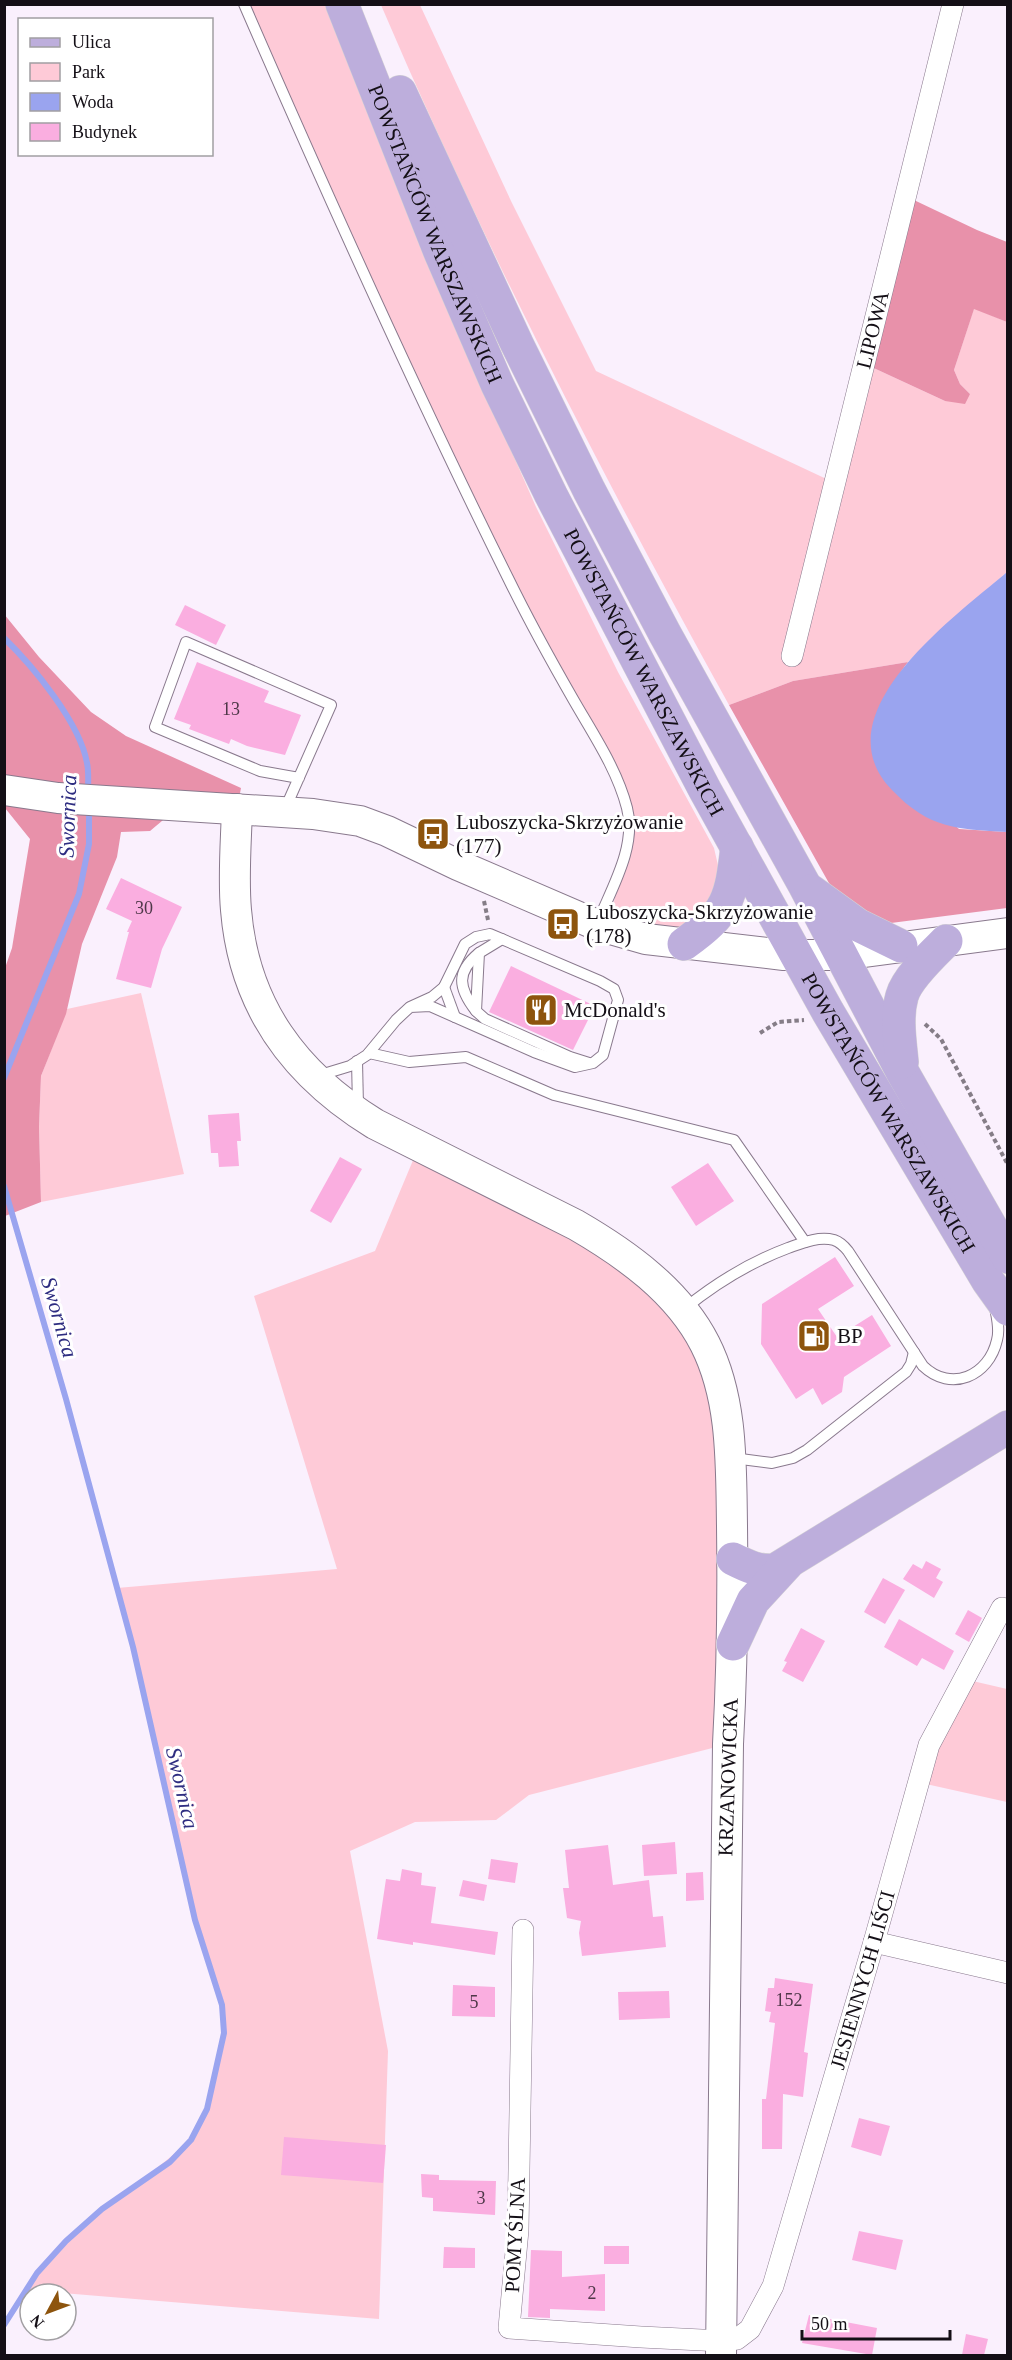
<svg xmlns="http://www.w3.org/2000/svg" width="1012" height="2360" font-family="Georgia,serif">
  <rect width="100%" height="100%" fill="#faf0fd"/>
  <g fill="#fecad7">
    <polygon points="244,5 330,5 486,393 536,507 618,672 714,848 720,874 709,907 680,929 650,929 610,918 627,848 619,785 509,581"/>
    <path d="M381 5H420L511 201 596 371 835 483 865 364 945 401 970 394 960 384 954 370 974 308 1007 322V572L938 632 908 662 793 681 729 705C603 477 483 244 381 5Z"/>
    <polygon points="141,993 184,1174 41,1202 39,1127 41,1076 67,1009"/>
    <polygon points="419,1146 607,1243 713,1363 728,1744 529,1795 496,1820 415,1822 350,1851 388,2051 379,2319 26,2290 37,2273 66,2241 102,2209 134,2187 191,2140 207,2109 224,2033 222,2005 195,1920 176,1828 117,1588 337,1569 254,1296 375,1251"/>
    <polygon points="964,1679 1007,1689 1007,1802 917,1782"/>
  </g>
  <g fill="#e891aa">
    <polygon points="905,199 916,201 977,230 1007,242 1007,322 974,309 954,370 960,384 970,394 965,404 945,401 865,364"/>
    <polygon points="4,614 39,657 91,712 126,736 241,788 237,809 181,805 150,831 121,832 117,857 82,944 66,1014 41,1076 39,1127 41,1202 5,1216 5,968 12,948 30,839 5,808"/>
    <path d="M908 662C889 688 871 713 871 747L959 829 1007 832V908L891 923 861 916 839 901 729 705 793 681Z"/>
  </g>
  <path fill="#9aa4ef" d="M1007 572V832C957 829 929 829 892 790 818 714 956 616 1007 572Z"/>
  <g fill="none" stroke-linecap="round" stroke-linejoin="round">
    <g stroke="#9aa4ef" stroke-width="6">
      <path d="M4 638C33 666 80 723 87 763 89 772 88 782 88 791"/>
      <polyline points="4,1078 79,894 89,844 89,807"/>
      <polyline points="4,1186 66,1399 133,1647 195,1920 222,2005 224,2033 207,2109 191,2140 170,2162 102,2209 66,2241 37,2273 4,2325"/>
    </g>
  </g>
  <g fill="#faaee0">
    <polygon points="185,605 226,625 216,645 175,625"/>
    <polygon points="197,662 269,691 264,702 301,715 285,755 247,746 231,739 229,744 189,729 191,725 174,719"/>
    <polygon points="121,878 182,907 162,949 151,988 116,979 129,932 127,932 132,921 106,909"/>
    <polygon points="511,966 595,1006 573,1050 489,1012"/>
    <polygon points="239,1113 241,1141 237,1141 239,1166 219,1167 218,1153 211,1153 208,1115"/>
    <polygon points="340,1157 362,1169 331,1223 310,1211"/>
    <polygon points="708,1163 734,1201 696,1226 671,1187"/>
    <polygon points="835,1257 854,1286 818,1309 837,1337 872,1315 891,1346 844,1377 842,1392 822,1405 813,1388 796,1399 761,1344 762,1304"/>
    <polygon points="926,1561 941,1569 936,1578 943,1582 934,1598 903,1579 913,1564 922,1569"/>
    <polygon points="883,1578 905,1590 885,1624 864,1612"/>
    <polygon points="968,1610 982,1618 969,1642 955,1634"/>
    <polygon points="899,1619 954,1651 944,1670 922,1658 917,1666 884,1647"/>
    <polygon points="801,1628 825,1641 803,1682 782,1671 787,1662 784,1661"/>
    <polygon points="675,1842 677,1874 644,1876 642,1845"/>
    <polygon points="608,1845 613,1885 649,1880 653,1917 663,1916 666,1947 582,1956 579,1933 581,1921 567,1918 563,1888 569,1888 565,1850"/>
    <polygon points="491,1859 518,1863 515,1883 488,1879"/>
    <polygon points="402,1869 422,1873 421,1885 436,1887 431,1923 498,1932 495,1955 413,1942 413,1945 377,1939 386,1879 400,1881"/>
    <polygon points="703,1872 704,1900 686,1901 686,1873"/>
    <polygon points="463,1880 487,1885 484,1901 459,1896"/>
    <polygon points="775,1978 813,1984 804,2052 808,2053 803,2097 783,2094 782,2149 762,2149 762,2099 766,2099 775,2023 769,2022 771,2012 765,2011 768,1988 774,1988"/>
    <polygon points="453,1985 495,1987 495,2017 452,2016"/>
    <polygon points="669,1991 670,2018 619,2020 618,1992"/>
    <polygon points="859,2118 890,2126 881,2156 851,2147"/>
    <polygon points="284,2137 386,2145 383,2183 281,2175"/>
    <polygon points="421,2174 439,2175 439,2180 496,2181 495,2215 433,2211 433,2198 422,2197"/>
    <polygon points="859,2231 903,2240 896,2270 852,2260"/>
    <rect x="604" y="2246" width="25" height="18"/>
    <polygon points="444,2247 475,2248 475,2268 443,2268"/>
    <polygon points="531,2250 562,2251 562,2277 605,2274 605,2311 550,2309 550,2318 528,2317"/>
    <polygon points="809,2315 877,2328 872,2355 802,2343"/>
    <polygon points="966,2334 988,2339 984,2355 962,2355"/>
  </g>
  <g fill="none" stroke-linecap="round" stroke-linejoin="round">
    <defs>
      <g id="lane">
        <path d="M244 4C328 197 414 389 508 578 528 619 550 659 573 699 593 734 617 769 627 808 637 847 611 889 597 924"/>
        <polyline points="285,809 331,705 186,642 155,727 260,771 299,778"/>
        <polyline points="502,939 479,953 476,1011 485,1019 570,1057 589,1063"/>
        <polyline points="444,987 455,1017"/>
        <path d="M476 1011C458 988 456 972 479 953"/>
        <polyline points="369,1053 409,1062 466,1057 554,1095 734,1140 805,1242"/>
        <polyline points="357,1061 358,1106"/>
        <polyline points="317,1076 350,1066 367,1055 396,1020 410,1007 432,997 444,987 465,944 476,937 490,934 600,981 614,989 618,1000 603,1055 593,1063 575,1067 534,1052 430,1006 410,1007"/>
        <path d="M684 1309C716 1283 748 1263 788 1248 802 1243 818 1236 834 1240 840 1242 844 1246 848 1251L923 1366C951 1393 989 1376 997 1340 1000 1330 997 1318 995 1308"/>
        <polyline points="733,1458 772,1463 793,1458 807,1450 906,1372 911,1364 914,1352"/>
      </g>
      <g id="street">
        <path id="s1" d="M792 656 953 4"/>
        <path id="s2" d="M523 1930 518 2230 509 2328 641 2337 722 2341 737 2339 750 2329 773 2286 874 1942 929 1745 1002 1608"/>
        <polyline points="874,1942 1008,1973"/>
      </g>
      <g id="secondary">
        <polyline points="4,790 58,798 313,814 360,821 387,831 458,865 597,925 646,939 784,955 842,955 1008,933"/>
        <path d="M237 809C236 843 233 877 236 910 244 1007 295 1075 375 1124L576 1225C626 1254 678 1291 705 1344 733 1399 731 1465 732 1526 733 1599 732 1671 728 1744L721 2356"/>
      </g>
      <g id="primary">
        <path id="s3" d="M342 4 440 252 497 384 551 495 705 790 828 1012 988 1281 1008 1309"/>
        <polyline points="400,92 517,344 589,490 665,634 805,886 903,1073 1008,1257"/>
        <polyline points="811,891 858,925 901,946"/>
        <path d="M684 944C728 913 731 899 737 847"/>
        <path d="M902 1062C900 1041 896 1017 902 996 907 978 932 955 946 941"/>
        <path d="M733 1559C747 1566 759 1572 775 1570L1008 1427"/>
        <polyline points="733,1644 753,1601 787,1564"/>
      </g>
    </defs>
    <use href="#lane" stroke="#89798d" stroke-width="12"/>
    <use href="#street" stroke="#89798d" stroke-width="22"/>
    <use href="#secondary" stroke="#89798d" stroke-width="32"/>
    <use href="#primary" stroke="#d5d4d5" stroke-width="34"/>
    <g stroke="#857d87" stroke-width="4" stroke-dasharray="4.5 3" stroke-linecap="butt">
      <polyline points="484,901 488,920"/>
      <polyline points="925,1024 941,1039 1008,1165"/>
      <polyline points="760,1033 778,1022 804,1020"/>
    </g>
    <use href="#lane" stroke="#fff" stroke-width="10"/>
    <use href="#street" stroke="#fff" stroke-width="21"/>
    <use href="#secondary" stroke="#fff" stroke-width="30"/>
    <use href="#primary" stroke="#bdaedc" stroke-width="33"/>
  </g>
  <defs>
    <symbol id="bus-square" viewBox="-11 -11 22 22"><rect x="-9" y="-9" width="18" height="18" rx="4" fill="#8d540d" stroke="#fff"/><path d="M-5-6H5V4H4V6H2V4H-2V6H-4V4H-5ZM-3.5-4V0h7V-4ZM-3.5 1.2v1.5H-2V1.2ZM2 1.2v1.5H3.5V1.2Z" fill="#fff"/></symbol>
    <symbol id="restaurant-square" viewBox="-11 -11 22 22"><rect x="-9" y="-9" width="18" height="18" rx="4" fill="#8d540d" stroke="#fff"/><path d="M-5-6h1v4h1v-4h1v4h1v-4h1v5L-1.5 .5V6h-2V.5L-5-1ZM5-6V6H3V1.5H1.5Q1.5-4 5-6Z" fill="#fff"/></symbol>
    <symbol id="fuel-square" viewBox="-11 -11 22 22"><rect x="-9" y="-9" width="18" height="18" rx="4" fill="#8d540d" stroke="#fff"/><path d="M-5.5-6h7V0h2V4h1.3V-2.5L3-4.5l.8-.8L6-3V5H2.5V1h-1V6h-7ZM-4.2-4.7v3.2H.2V-4.7Z" fill="#fff"/></symbol>
  </defs>
  <g fill-rule="evenodd">
    <use href="#bus-square" x="414" y="815" width="38" height="38"/>
    <use href="#bus-square" x="544" y="905" width="38" height="38"/>
    <use href="#restaurant-square" x="522" y="991" width="38" height="38"/>
    <use href="#fuel-square" x="795" y="1317" width="38" height="38"/>
  </g>
  <g text-anchor="middle" stroke-width="6" stroke-linejoin="round" paint-order="stroke">
    <g font-size="18" fill="#4e3748">
      <text x="231" y="715">13</text>
      <text x="144" y="914">30</text>
      <text x="789" y="2006">152</text>
      <text x="474" y="2008">5</text>
      <text x="481" y="2204">3</text>
      <text x="592" y="2299">2</text>
    </g>
    <g font-size="21" fill="#140f16" stroke="#fff">
      <text dy="7" stroke="none"><textPath href="#s3" startOffset="248">POWSTAŃCÓW WARSZAWSKICH</textPath></text>
      <text dy="7" stroke="none"><textPath href="#s1" startOffset="336">LIPOWA</textPath></text>
      <text dy="7" stroke="none"><textPath href="#s3" startOffset="734">POWSTAŃCÓW WARSZAWSKICH</textPath></text>
      <text dy="7" stroke="none"><textPath href="#s3" startOffset="1238">POWSTAŃCÓW WARSZAWSKICH</textPath></text>
      <text transform="translate(728 1777) rotate(-88)" y="7">KRZANOWICKA</text>
      <text dy="7" stroke="none"><textPath href="#s2" startOffset="1011">JESIENNYCH LIŚCI</textPath></text>
      <text transform="translate(515 2235) rotate(-87)" y="7">POMYŚLNA</text>
    </g>
    <g font-size="21" fill="#140f16" stroke="#fff" text-anchor="start">
      <text x="456" y="829">Luboszycka-Skrzyżowanie<tspan x="456" dy="24">(177)</tspan></text>
      <text x="586" y="919">Luboszycka-Skrzyżowanie<tspan x="586" dy="24">(178)</tspan></text>
      <text x="564" y="1017">McDonald's</text>
      <text x="837" y="1343">BP</text>
    </g>
    <g font-size="22" font-style="italic" fill="#2e2d81" stroke="#fff">
      <text transform="translate(67 816) rotate(-88)" y="8">Swornica</text>
      <text transform="translate(60 1317) rotate(74)" y="8">Swornica</text>
      <text transform="translate(183 1788) rotate(77)" y="8">Swornica</text>
    </g>
  </g>
  <rect width="1012" height="2360" fill="none" stroke="#140f16" stroke-width="12"/>
  <rect x="18" y="18" width="195" height="138" fill="#ffffff" stroke="#a19fa2" stroke-width="1.5"/>
  <rect x="30" y="38" width="30" height="9" fill="#bdaedc" stroke="#a19fa2" stroke-width="1.5"/>
  <text x="72" y="48" font-size="18" fill="#140f16">Ulica</text>
  <rect x="30" y="63" width="30" height="18" fill="#fecad7" stroke="#a19fa2" stroke-width="1.5"/>
  <text x="72" y="78" font-size="18" fill="#140f16">Park</text>
  <rect x="30" y="93" width="30" height="18" fill="#9aa4ef" stroke="#a19fa2" stroke-width="1.5"/>
  <text x="72" y="108" font-size="18" fill="#140f16">Woda</text>
  <rect x="30" y="123" width="30" height="18" fill="#faaee0" stroke="#a19fa2" stroke-width="1.5"/>
  <text x="72" y="138" font-size="18" fill="#140f16">Budynek</text>
  <g transform="translate(48 2312) rotate(229)"><circle r="28" fill="#ffffff" stroke="#a19fa2" stroke-width="1.5"/>
  <path d="M0-4.5L10 22L0 15L-10 22Z" fill="#8d540d"/>
  <text y="-9" font-size="16" font-weight="bold" text-anchor="middle" fill="#140f16">N</text>
  </g>
  <path d="M802 2330v9h148v-9" fill="none" stroke="#140f16" stroke-width="3"/>
  <text x="811" y="2330" font-size="18" fill="#140f16" stroke="#ffffff" stroke-width="4.5" paint-order="stroke">50 m</text>
</svg>
